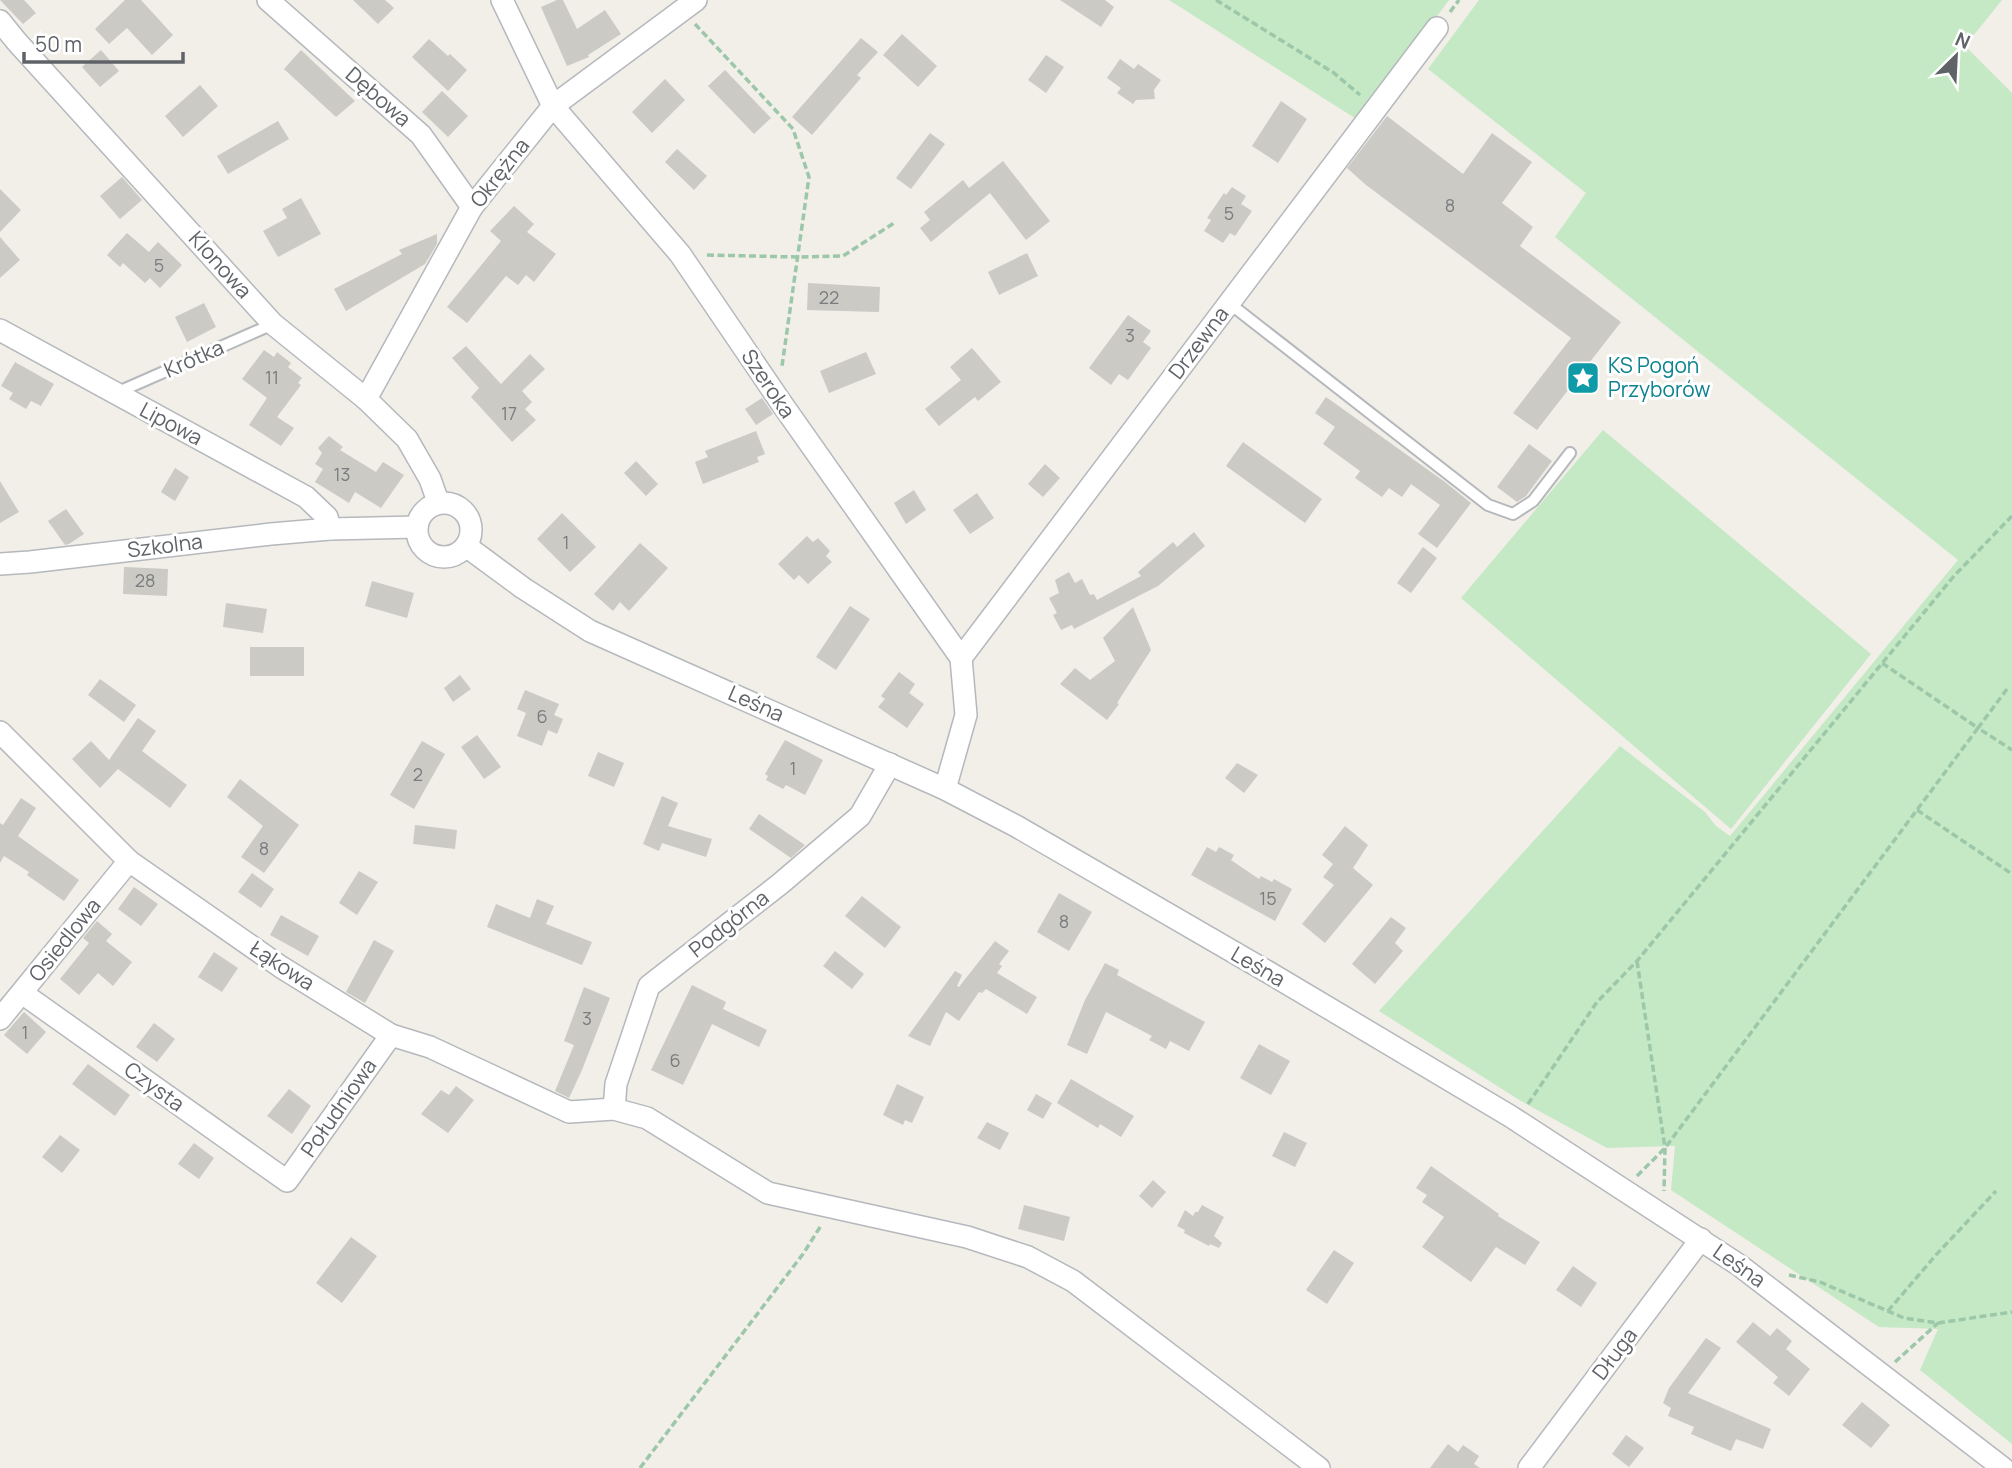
<svg xmlns="http://www.w3.org/2000/svg" width="2012" height="1468" font-family="Manrope,sans-serif">
  <rect width="100%" height="100%" fill="#f1efe8"/>
  <g fill="#c5e8c5">
    <polygon points="1169,0 1449,0 1380,93 1358,120"/>
    <polygon points="1479,0 2002,0 1965,46 2012,93 2012,1444 1920,1370 1938,1329 1879,1327 1671,1190 1675,1146 1607,1148 1521,1101 1379,1011 1620,746 1705,812 1716,826 1730,836 1958,560 1555,237 1586,193 1428,69"/>
    <polygon points="1603,430 1871,654 1731,829 1461,598"/>
  </g>
  <g fill="#cccac5">
    <polygon points="0,0 24,0 36,13 23,24"/>
    <polygon points="125,0 141,0 173,35 152,55 127,28 109,44 95,29"/>
    <polygon points="353,0 385,0 394,8 378,24"/>
    <polygon points="557,0 563,0 577,29 605,10 621,34 588,55 589,57 567,66 541,7"/>
    <polygon points="1060,0 1105,0 1114,7 1101,27"/>
    <polygon points="902,34 937,66 918,87 883,55"/>
    <polygon points="861,38 878,52 857,75 861,78 812,135 792,117"/>
    <polygon points="429,39 448,56 450,54 467,70 448,91 412,57"/>
    <polygon points="101,50 119,71 100,87 82,67"/>
    <polygon points="301,50 355,101 336,117 284,69"/>
    <polygon points="1046,55 1064,67 1046,93 1028,80"/>
    <polygon points="1120,59 1134,69 1138,64 1161,80 1154,90 1155,99 1136,100 1133,104 1117,93 1121,88 1107,78"/>
    <polygon points="725,70 771,118 754,134 708,86"/>
    <polygon points="665,79 685,100 652,133 632,112"/>
    <polygon points="200,85 218,106 183,137 165,116"/>
    <polygon points="442,91 468,116 448,137 422,112"/>
    <polygon points="1281,101 1307,119 1278,163 1252,146"/>
    <polygon points="1387,116 1463,174 1492,133 1532,162 1502,203 1533,227 1520,246 1621,322 1537,430 1513,413 1571,338 1366,185 1347,168"/>
    <polygon points="278,121 289,139 228,174 217,156"/>
    <polygon points="930,133 945,144 911,189 896,178"/>
    <polygon points="677,149 707,176 694,190 665,162"/>
    <polygon points="1003,161 1050,221 1026,240 990,193 931,242 920,228 930,220 924,212 963,180 969,188"/>
    <polygon points="122,177 142,200 120,219 100,196"/>
    <polygon points="1232,187 1246,196 1241,204 1252,211 1235,236 1230,233 1223,243 1204,231 1211,220 1207,218 1224,193 1226,195"/>
    <polygon points="0,189 21,210 0,232"/>
    <polygon points="301,198 321,234 278,257 263,231 287,218 282,209"/>
    <polygon points="514,206 534,224 527,232 556,254 534,282 526,275 518,285 506,276 467,323 447,307 501,241 490,231"/>
    <polygon points="127,233 149,252 158,242 182,265 160,288 150,278 145,283 123,263 120,267 107,255"/>
    <polygon points="437,234 437,244 425,264 346,311 334,289 402,254 399,250"/>
    <polygon points="0,237 20,260 0,278"/>
    <polygon points="1027,253 1038,276 999,295 988,272"/>
    <polygon points="808,283 880,287 879,312 807,310"/>
    <polygon points="204,303 216,327 187,342 175,317"/>
    <polygon points="1128,315 1151,331 1143,342 1151,348 1128,380 1119,374 1111,385 1089,368"/>
    <polygon points="466,346 501,384 530,354 545,369 522,391 532,402 525,409 536,420 512,442 471,397 479,388 452,358"/>
    <polygon points="972,348 1001,382 978,401 975,397 939,426 925,409 961,380 950,367"/>
    <polygon points="264,350 274,357 277,352 291,363 288,367 302,378 298,383 301,385 277,417 294,428 281,446 249,425 267,398 242,379"/>
    <polygon points="866,352 876,374 829,393 820,371"/>
    <polygon points="15,362 54,384 41,406 31,401 26,409 9,399 13,393 1,386"/>
    <polygon points="1326,397 1445,482 1471,503 1437,548 1418,534 1440,505 1411,484 1402,497 1389,488 1382,497 1355,478 1360,471 1323,444 1335,427 1315,413"/>
    <polygon points="762,398 773,414 756,425 745,409"/>
    <polygon points="756,431 765,454 757,457 759,462 703,484 695,462 708,457 705,451"/>
    <polygon points="329,436 343,447 340,450 376,472 383,462 404,475 381,508 355,492 349,503 315,482 323,469 315,464 322,453 318,448"/>
    <polygon points="1243,442 1322,499 1305,523 1226,466"/>
    <polygon points="1529,444 1552,461 1526,496 1517,502 1497,487"/>
    <polygon points="636,461 658,484 646,496 624,473"/>
    <polygon points="1045,464 1060,478 1043,497 1028,484"/>
    <polygon points="175,468 189,477 175,501 161,492"/>
    <polygon points="0,481 19,512 0,523"/>
    <polygon points="914,490 926,510 906,524 894,503"/>
    <polygon points="977,493 994,518 970,534 953,510"/>
    <polygon points="66,509 84,534 69,544 65,545 48,521"/>
    <polygon points="562,513 596,547 570,572 537,539"/>
    <polygon points="1194,532 1205,546 1158,586 1074,629 1072,625 1061,630 1053,615 1057,613 1049,598 1059,593 1055,580 1069,572 1075,583 1082,579 1090,595 1094,594 1097,600 1141,576 1138,572 1173,542 1177,547"/>
    <polygon points="807,536 813,542 818,538 830,551 826,556 832,562 808,584 799,575 794,580 778,564"/>
    <polygon points="640,543 668,568 629,611 620,602 613,611 594,594"/>
    <polygon points="1423,547 1437,558 1411,593 1397,583"/>
    <polygon points="124,567 168,569 167,596 123,594"/>
    <polygon points="372,581 414,593 407,618 365,606"/>
    <polygon points="226,603 267,609 263,633 223,627"/>
    <polygon points="850,606 870,619 836,670 816,657"/>
    <polygon points="1133,607 1151,650 1117,703 1119,704 1107,720 1060,684 1075,668 1090,680 1115,661 1103,638"/>
    <rect x="250" y="647" width="54" height="29"/>
    <polygon points="899,672 915,684 909,693 924,704 907,728 878,707 885,699 881,696"/>
    <polygon points="460,675 471,689 453,702 444,688"/>
    <polygon points="100,679 136,705 124,722 88,695"/>
    <polygon points="525,690 559,704 554,715 563,719 557,734 548,730 542,746 517,736 526,713 517,709"/>
    <polygon points="138,718 156,731 142,751 187,785 170,808 118,769 100,788 72,759 91,741 109,760"/>
    <polygon points="477,735 501,767 484,779 461,747"/>
    <polygon points="785,740 823,760 805,795 786,785 783,789 766,780 768,776 765,774"/>
    <polygon points="422,741 445,754 414,809 390,795"/>
    <polygon points="598,752 624,763 614,787 588,776"/>
    <polygon points="1237,763 1258,775 1244,793 1225,778"/>
    <polygon points="240,779 299,825 264,873 241,857 263,826 227,797"/>
    <polygon points="662,796 678,803 668,826 712,839 706,857 662,843 659,851 643,844"/>
    <polygon points="21,798 36,808 18,836 79,880 64,901 27,875 29,872 4,856 0,863 0,823 3,825"/>
    <polygon points="759,814 805,845 791,858 749,829"/>
    <polygon points="415,825 457,830 455,849 413,844"/>
    <polygon points="1345,826 1368,845 1353,868 1373,885 1325,943 1302,924 1334,885 1323,877 1333,864 1322,855"/>
    <polygon points="1207,847 1216,852 1219,847 1234,855 1231,860 1259,879 1261,876 1272,882 1274,879 1292,889 1275,921 1191,875"/>
    <polygon points="359,871 378,882 357,915 339,903"/>
    <polygon points="252,873 274,889 261,908 238,892"/>
    <polygon points="134,887 158,904 141,926 118,909"/>
    <polygon points="1059,893 1092,912 1069,951 1037,932"/>
    <polygon points="862,896 901,927 885,948 845,916"/>
    <polygon points="537,899 554,906 546,924 592,942 582,965 487,927 496,904 530,918"/>
    <polygon points="281,915 319,936 308,956 270,935"/>
    <polygon points="1391,917 1406,928 1395,943 1403,951 1375,984 1352,964"/>
    <polygon points="97,921 112,934 106,941 132,962 113,986 98,973 79,995 60,979 89,943 83,938"/>
    <polygon points="374,940 394,951 365,1003 346,992"/>
    <polygon points="995,941 1009,951 999,964 1002,966 997,973 1037,997 1027,1014 986,989 982,993 979,992 959,1021 946,1012 930,1046 908,1036 955,971 962,975 957,986 959,987"/>
    <polygon points="835,951 864,974 852,989 823,966"/>
    <polygon points="214,952 238,968 222,992 198,977"/>
    <polygon points="1105,963 1119,970 1117,975 1205,1022 1189,1051 1170,1041 1166,1049 1149,1040 1152,1036 1106,1012 1087,1054 1067,1045 1085,1000"/>
    <polygon points="692,985 726,1002 723,1009 767,1030 759,1047 712,1024 683,1085 651,1070"/>
    <polygon points="584,987 610,998 582,1070 569,1098 555,1091 574,1045 564,1041"/>
    <polygon points="24,1012 46,1032 27,1054 4,1035"/>
    <polygon points="154,1023 175,1039 157,1062 136,1047"/>
    <polygon points="1259,1044 1290,1061 1271,1095 1240,1078"/>
    <polygon points="88,1064 130,1095 115,1116 72,1084"/>
    <polygon points="1071,1079 1134,1116 1121,1137 1100,1124 1098,1128 1057,1103"/>
    <polygon points="897,1084 924,1097 912,1123 905,1120 903,1125 883,1115"/>
    <polygon points="456,1086 474,1100 448,1133 421,1114 441,1090 449,1095"/>
    <polygon points="289,1089 311,1106 292,1134 267,1116"/>
    <polygon points="1036,1094 1052,1103 1043,1119 1027,1110"/>
    <polygon points="987,1122 1009,1133 1000,1150 977,1138"/>
    <polygon points="1284,1132 1307,1143 1295,1167 1272,1156"/>
    <polygon points="60,1135 80,1150 62,1173 42,1157"/>
    <polygon points="194,1143 214,1158 199,1179 178,1164"/>
    <polygon points="1431,1166 1499,1214 1498,1216 1540,1242 1525,1265 1496,1247 1471,1282 1422,1247 1444,1217 1422,1202 1427,1195 1416,1188"/>
    <polygon points="1153,1180 1166,1192 1152,1208 1139,1196"/>
    <polygon points="1024,1205 1070,1217 1064,1241 1018,1229"/>
    <polygon points="1202,1205 1224,1217 1214,1236 1222,1243 1219,1248 1210,1244 1209,1246 1184,1233 1185,1230 1177,1226 1185,1210 1193,1216 1195,1212 1198,1212"/>
    <polygon points="351,1237 377,1256 342,1303 316,1283"/>
    <polygon points="1334,1250 1354,1263 1327,1304 1306,1290"/>
    <polygon points="1573,1266 1597,1283 1581,1307 1556,1290"/>
    <polygon points="1753,1322 1770,1336 1777,1328 1792,1341 1786,1349 1810,1369 1789,1396 1773,1383 1778,1377 1736,1342"/>
    <polygon points="1706,1338 1721,1348 1688,1393 1771,1429 1763,1449 1736,1439 1731,1451 1691,1434 1694,1427 1668,1416 1671,1408 1663,1403 1669,1388"/>
    <polygon points="1862,1402 1890,1425 1871,1448 1842,1425"/>
    <polygon points="1626,1435 1644,1448 1629,1467 1612,1454"/>
    <polygon points="1448,1444 1458,1452 1463,1445 1479,1456 1474,1464 1480,1468 1430,1468"/>
  </g>
  <g fill="none" stroke-linecap="round" stroke-linejoin="round">
    <defs>
      <g id="lane">
        <polyline points="1229,303 1488,505 1513,514 1533,501 1570,453"/>
        <polyline points="116,393 273,324"/>
      </g>
      <g id="street">
        <polyline points="268,0 421,135 472,207"/>
        <polyline points="502,0 553,106 680,254 782,404 961,658 966,715 945,789"/>
        <polyline points="0,21 17,42 273,324 366,399 407,439 430,479 436,496 437,504"/>
        <polyline points="0,330 306,497 327,517 330,529"/>
        <polyline points="366,399 472,207 553,106 696,0"/>
        <circle cx="444" cy="530" r="27"/>
        <polyline points="466,546 523,588 590,631 945,789 1016,826 1268,972 1510,1116 1739,1265 2003,1468"/>
        <polyline points="0,564 30,562 271,534 330,529 417,527"/>
        <polyline points="961,658 1437,28"/>
        <polyline points="0,732 129,861 281,967 391,1035 430,1047 569,1112 614,1109 647,1118 768,1193 967,1237 1028,1257 1073,1281 1319,1468"/>
        <polyline points="22,993 287,1181 391,1035"/>
        <polyline points="0,1019 129,861"/>
        <polyline points="614,1109 616,1084 649,986 780,884 860,816 890,764"/>
        <polyline points="1529,1468 1701,1239"/>
      </g>
    </defs>
    <use href="#lane" stroke="#b5b8bc" stroke-width="14"/>
    <use href="#street" stroke="#b5b8bc" stroke-width="24"/>
    <g stroke="#9cc7a9" stroke-width="3.5" stroke-dasharray="7 3.5" stroke-linecap="butt">
      <polyline points="1216,0 1334,73 1360,95"/>
      <polyline points="1450,12 1459,0"/>
      <polyline points="695,24 793,129 809,177 782,366"/>
      <polyline points="707,255 797,257 843,256 894,223"/>
      <polyline points="2007,689 1978,728 2012,750"/>
      <polyline points="1917,810 2012,874"/>
      <polyline points="1637,961 1665,1148 1664,1191"/>
      <polyline points="1528,1104 1597,1002 1637,961 1954,576 2012,516"/>
      <polyline points="1637,1176 1665,1148 1978,728 1882,663"/>
      <polyline points="1789,1275 1820,1282 1904,1318 1938,1323 2012,1312"/>
      <polyline points="1888,1311 1935,1256 1996,1191"/>
      <polyline points="1895,1362 1938,1323"/>
      <polyline points="640,1468 803,1254 822,1224"/>
    </g>
    <use href="#lane" stroke="#fff" stroke-width="10"/>
    <use href="#street" stroke="#fff" stroke-width="21"/>
  </g>
  <defs>
    <symbol id="sight-square" viewBox="-11 -11 22 22"><rect x="-9" y="-9" width="18" height="18" rx="4" fill="#0f9aa8" stroke="#fff"/><path d="M0-6L1.8-2.2L6-1.7L2.9 1.2L3.7 5.4L0 3.3L-3.7 5.4L-2.9 1.2L-6-1.7L-1.8-2.2Z" fill="#fff"/></symbol>
  </defs>
  <g fill-rule="evenodd">
    <use href="#sight-square" x="1564" y="359" width="38" height="38"/>
  </g>
  <g text-anchor="middle" stroke-width="6" stroke-linejoin="round" paint-order="stroke">
    <g font-size="18" fill="#7a7d7f">
      <text x="1450" y="212">8</text>
      <text x="1229" y="220">5</text>
      <text x="159" y="272">5</text>
      <text x="829" y="304">22</text>
      <text x="1130" y="342">3</text>
      <text x="272" y="384">11</text>
      <text x="509" y="420">17</text>
      <text x="342" y="481">13</text>
      <text x="566" y="549">1</text>
      <text x="145" y="587">28</text>
      <text x="542" y="723">6</text>
      <text x="793" y="775">1</text>
      <text x="418" y="781">2</text>
      <text x="264" y="855">8</text>
      <text x="1268" y="905">15</text>
      <text x="1064" y="928">8</text>
      <text x="587" y="1025">3</text>
      <text x="25" y="1039">1</text>
      <text x="675" y="1067">6</text>
    </g>
    <g font-size="21" fill="#5f6368" stroke="#fff">
      <text transform="translate(378 97) rotate(41)" y="7">Dębowa</text>
      <text transform="translate(500 173) rotate(-52)" y="7">Okrężna</text>
      <text transform="translate(220 265) rotate(48)" y="7">Klonowa</text>
      <text transform="translate(1199 343) rotate(-53)" y="7">Drzewna</text>
      <text transform="translate(194 359) rotate(-24)" y="7">Krótka</text>
      <text transform="translate(768 384) rotate(56)" y="7">Szeroka</text>
      <text transform="translate(171 424) rotate(28)" y="7">Lipowa</text>
      <text transform="translate(165 546) rotate(-7)" y="7">Szkolna</text>
      <text transform="translate(756 704) rotate(24)" y="7">Leśna</text>
      <text transform="translate(729 924) rotate(-38)" y="7">Podgórna</text>
      <text transform="translate(65 940) rotate(-51)" y="7">Osiedlowa</text>
      <text transform="translate(282 966) rotate(33)" y="7">Łąkowa</text>
      <text transform="translate(1258 967) rotate(30)" y="7">Leśna</text>
      <text transform="translate(154 1087) rotate(36)" y="7">Czysta</text>
      <text transform="translate(339 1108) rotate(-55)" y="7">Południowa</text>
      <text transform="translate(1739 1266) rotate(35)" y="7">Leśna</text>
      <text transform="translate(1615 1354) rotate(-53)" y="7">Długa</text>
    </g>
    <g font-size="21" fill="#0d838f" stroke="#fff" text-anchor="start">
      <text x="1608" y="373">KS Pogoń<tspan x="1608" dy="24">Przyborów</tspan></text>
    </g>
  </g>
  <g transform="translate(1956 56) rotate(24)" stroke="#ffffff" stroke-width="5" paint-order="stroke">
  <path d="M0-5L12 26L0 18L-12 26Z" fill="#5f6368"/>
  <text y="-10" font-size="19" font-weight="bold" text-anchor="middle" fill="#5f6368">N</text>
  </g>
  <path d="M24 52v10h159v-10" fill="none" stroke="#5f6368" stroke-width="3.5"/>
  <text x="35" y="52" font-size="21" fill="#5f6368" stroke="#ffffff" stroke-width="5" paint-order="stroke">50 m</text>
</svg>
